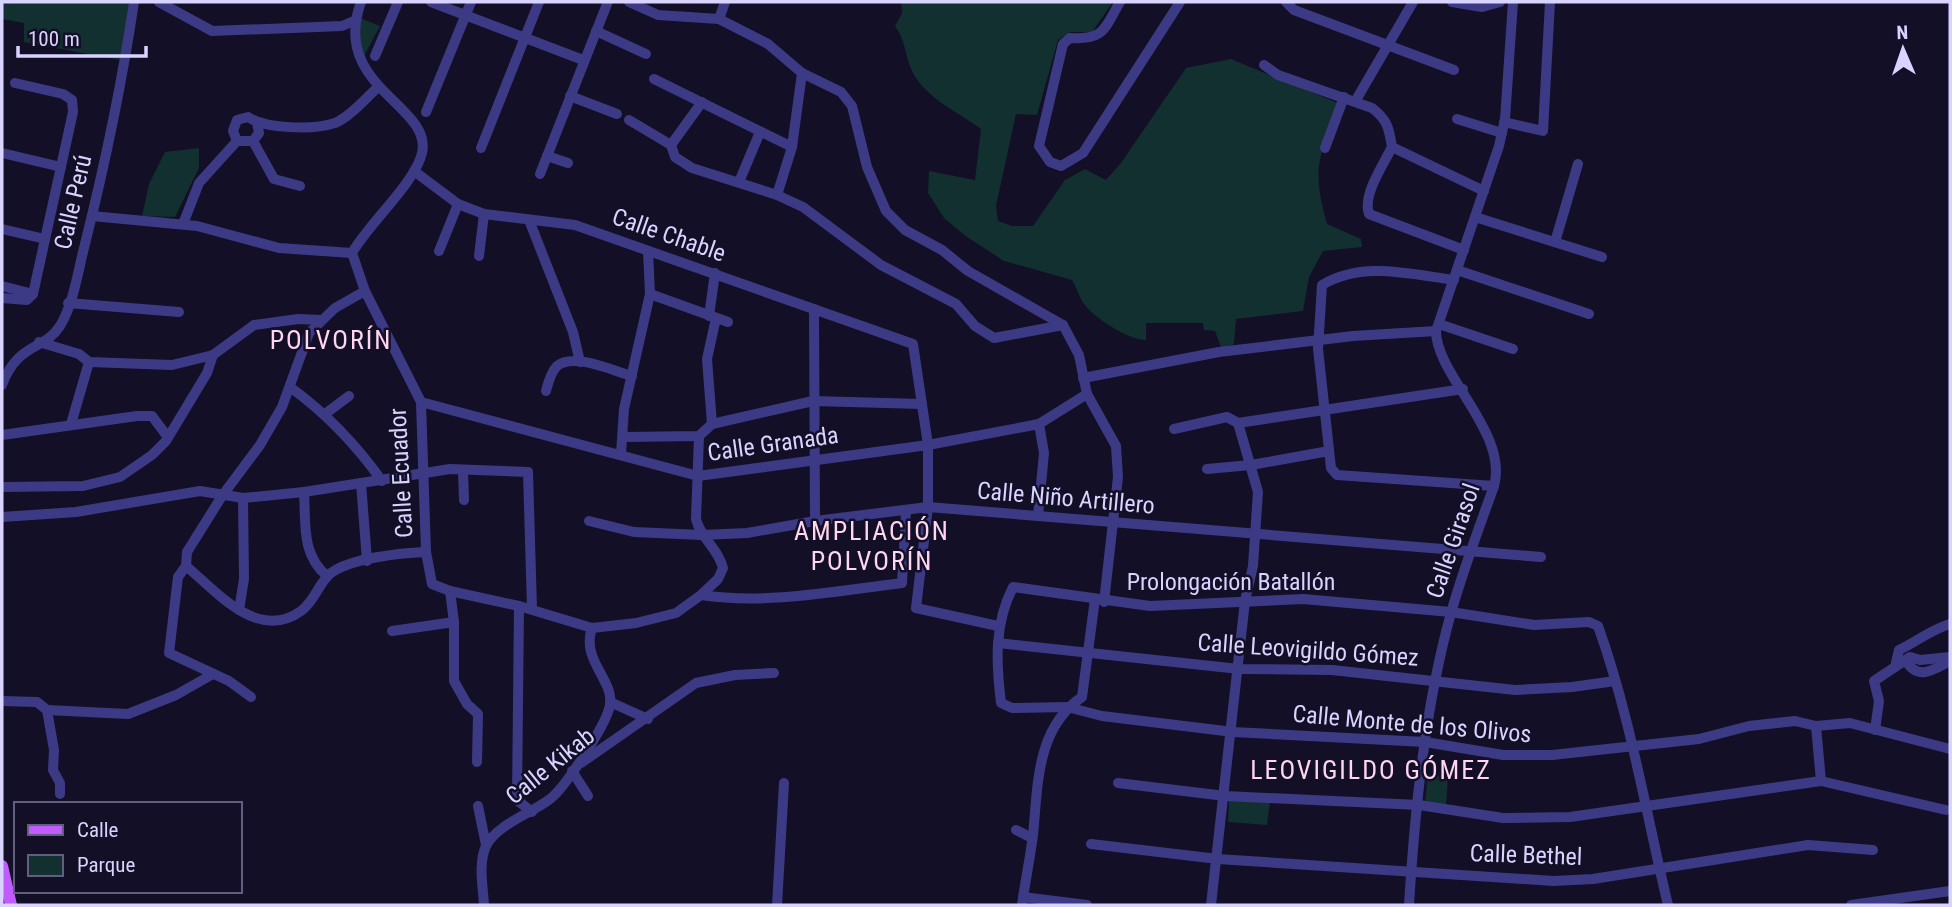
<svg xmlns="http://www.w3.org/2000/svg" width="1952" height="907" font-family="'Roboto Condensed',sans-serif">
  <rect width="100%" height="100%" fill="#130f26"/>
  <g fill="#12302f">
    <polygon points="2,2 129,2 125,61 24,42 24,23 2,19"/>
    <path d="M901 2H1113L1092 32H1071L1058 40 1037 115 1016 114 996 206 998 221 1012 226H1033L1065 180 1085 169 1106 180 1121 163 1186 68 1231 59 1340 104C1319 158 1311 166 1327 224L1361 239 1362 247 1323 251 1309 277 1303 311 1236 319 1234 344 1222 350 1215 331 1204 330 1203 323H1146V340C1131 341 1094 318 1085 305 1079 298 1077 288 1072 280L1004 261 967 237 944 218 928 193 929 171 975 180 981 129C957 111 928 100 913 73 905 58 906 40 895 26L902 13Z"/>
    <polygon points="358,17 380,26 364,56 357,39"/>
    <polygon points="199,148 199,168 175,217 142,216 149,184 165,152"/>
    <polygon points="1428,774 1448,777 1446,806 1425,803"/>
    <polygon points="1229,800 1270,802 1267,825 1228,822"/>
  </g>
  <g fill="none" stroke-linecap="round" stroke-linejoin="round">
    <g stroke="#3d3a85" stroke-width="10">
      <polyline points="159,2 212,31 342,26 354,21"/>
      <path d="M361 2C330 87 433 105 422 153 415 183 369 223 352 253L365 291 421 402 426 552 432 584 450 591 519 606 592 628 636 623 676 613 701 595 718 579 723 568C718 548 701 539 696 519L699 436"/>
      <polyline points="431,2 583,60"/>
      <polyline points="629,2 658,15 719,19 768,44 802,73 841,92 852,106 867,167 886,211 905,230 942,250 968,271 1063,325 1079,355 1087,394 1116,446 1118,477 1104,602"/>
      <path d="M1120 2C1104 29 1105 40 1070 38L1063 44 1039 146 1050 162 1061 166 1083 153 1180 2"/>
      <polyline points="1286,2 1294,10 1454,70"/>
      <polyline points="1452,2 1482,7 1500,2"/>
      <polyline points="719,19 725,2"/>
      <polyline points="596,31 646,54"/>
      <polyline points="375,56 398,2"/>
      <path d="M1264 65 1278 75 1372 108C1388 120 1389 129 1392 147L1484 191"/>
      <polyline points="654,79 792,147"/>
      <polyline points="570,96 617,114"/>
      <polyline points="1356,100 1413,2"/>
      <polyline points="426,112 471,2"/>
      <polyline points="1457,119 1502,133"/>
      <polyline points="629,120 671,145"/>
      <polyline points="1504,122 1543,131 1550,2"/>
      <path d="M257 123 259 133 253 141H237L233 131 237 120 248 117C265 129 314 130 335 123 350 117 366 98 377 88"/>
      <polyline points="253,141 274,179 300,186"/>
      <polyline points="671,145 675,157 692,168 777,195 803,207 881,265 956,304 975,326 994,338 1063,325"/>
      <polyline points="671,145 702,102"/>
      <path d="M1392 147C1384 164 1362 195 1369 214L1464 250"/>
      <polyline points="481,148 539,2"/>
      <polyline points="1325,148 1344,97"/>
      <polyline points="2,153 61,167"/>
      <polyline points="547,156 568,163"/>
      <polyline points="414,171 458,204 484,214 575,225 913,344 928,445 928,507 916,608 998,626"/>
      <polyline points="540,174 607,4"/>
      <polyline points="739,182 760,132"/>
      <polyline points="777,195 792,147 802,73"/>
      <polyline points="92,216 197,226 279,248 352,253"/>
      <polyline points="1475,217 1602,257"/>
      <polyline points="529,220 573,332 580,362"/>
      <polyline points="183,224 199,183 237,141"/>
      <polyline points="2,229 45,239"/>
      <polyline points="1555,242 1578,164"/>
      <polyline points="439,251 458,204"/>
      <polyline points="479,256 484,214"/>
      <polyline points="1457,270 1589,314"/>
      <path d="M1454 280C1408 274 1363 261 1322 285L1318 349 1331 468 1337 475 1494 486"/>
      <polyline points="2,286 33,294"/>
      <polyline points="650,294 728,322"/>
      <polyline points="2,298 27,300 33,294 73,112 72,100 63,94 15,83"/>
      <polyline points="68,303 179,312"/>
      <polyline points="814,309 815,521"/>
      <polyline points="709,316 715,273"/>
      <polyline points="1439,324 1513,349"/>
      <polyline points="39,342 79,354 89,362 172,365 213,355"/>
      <polyline points="1083,378 1219,352 1353,336 1436,331"/>
      <path d="M2 385C18 342 44 351 60 326 74 303 78 270 85 244 105 164 122 83 134 2"/>
      <path d="M290 387C327 414 355 443 382 481"/>
      <path d="M546 391C548 383 551 372 557 366 574 352 613 371 632 376"/>
      <polyline points="421,402 698,476 928,445 1039,424 1087,394"/>
      <polyline points="325,414 349,396"/>
      <polyline points="1238,423 1463,389"/>
      <polyline points="71,424 89,362"/>
      <polyline points="712,424 707,359 716,318"/>
      <polyline points="1174,429 1227,417 1238,423"/>
      <polyline points="2,435 137,416 152,416 167,436"/>
      <polyline points="624,437 699,436 712,424 813,401 922,404"/>
      <polyline points="621,454 624,409 650,294 648,251"/>
      <polyline points="1207,469 1251,465 1329,451"/>
      <polyline points="463,470 464,500"/>
      <polyline points="361,483 367,561"/>
      <polyline points="2,487 83,486 120,477 152,455 166,441 207,373 213,355 254,325 298,319 321,320"/>
      <path d="M304 492C306 524 301 554 327 576"/>
      <polyline points="1038,516 1044,453 1039,424"/>
      <polyline points="2,517 76,512 200,491 243,498 304,492 450,469 528,472 532,609"/>
      <polyline points="589,521 634,532 702,535 747,533 815,521 928,507 1541,557"/>
      <path d="M186 566C217 592 258 642 301 611 315 601 319 582 331 573 351 558 401 553 426 552"/>
      <polyline points="450,591 454,622 454,681 467,704 478,714 477,762"/>
      <path d="M701 595C767 605 836 591 902 583L906 510"/>
      <polyline points="519,606 517,800 532,812"/>
      <polyline points="239,610 244,579 243,498"/>
      <polyline points="392,631 454,622"/>
      <polyline points="998,643 1239,669 1332,670 1515,690 1572,687 1615,681"/>
      <path d="M1906 661C1918 681 1933 670 1950 661"/>
      <path d="M1895 667 1899 650C1918 641 1930 630 1950 624"/>
      <polyline points="251,697 229,681 169,653 178,577 186,566 187,552 222,496 260,445 282,407 309,333 335,308 365,291"/>
      <polyline points="2,701 37,702 47,710 54,750 53,770 60,783 60,794"/>
      <polyline points="610,702 648,719"/>
      <polyline points="47,710 128,714 176,695 213,674"/>
      <polyline points="1816,726 1821,781"/>
      <polyline points="1875,730 1879,701 1874,681 1910,657 1920,660 1950,657"/>
      <polyline points="581,763 696,683 735,675 774,673"/>
      <polyline points="572,771 588,796"/>
      <polyline points="1118,783 1225,796 1419,805 1503,818 1570,817 1821,781 1946,810"/>
      <polyline points="478,806 486,845"/>
      <polyline points="1016,830 1032,838"/>
      <polyline points="1091,844 1218,859 1554,881 1593,879 1808,845 1873,850"/>
      <polyline points="1023,897 1087,905"/>
      <path d="M484 905C483 887 478 863 486 846 496 825 532 813 550 799 565 788 604 727 609 709 618 682 580 662 592 628"/>
      <polyline points="777,905 784,783"/>
      <path d="M1022 905C1025 882 1030 859 1033 835 1038 785 1036 728 1082 697L1095 599"/>
      <polyline points="1211,905 1245,601 1253,566 1258,492 1238,423"/>
      <path d="M1409 905C1415 808 1425 707 1451 613 1463 570 1479 528 1494 486 1509 433 1436 375 1436 331L1499 146 1505 119 1513 2"/>
      <path d="M1668 905C1646 813 1630 715 1598 626L1589 622 1534 625 1451 612 1303 599 1150 606 1013 587C994 624 996 662 1001 703L1012 708 1067 707 1102 716 1233 732 1425 742 1503 755H1552L1699 739 1749 726 1795 721 1816 726 1850 723 1950 749"/>
      <polyline points="1851,905 1950,891"/>
    </g>
    <polyline stroke="#c25bff" stroke-width="12" points="2,866 11,905"/>
  </g>
  <g text-anchor="middle" stroke-width="5" stroke-linejoin="round" paint-order="stroke">
    <g font-size="24" fill="#d9d4ff" stroke="#130f26">
      <text transform="translate(73 202) rotate(-77)" y="8">Calle Perú</text>
      <text transform="translate(669 235) rotate(19)" y="8">Calle Chable</text>
      <text transform="translate(773 444) rotate(-8)" y="8">Calle Granada</text>
      <text transform="translate(401 473) rotate(-93)" y="8">Calle Ecuador</text>
      <text transform="translate(1066 498) rotate(5)" y="8">Calle Niño Artillero</text>
      <text transform="translate(1453 541) rotate(-71)" y="8">Calle Girasol</text>
      <text x="1231" y="590">Prolongación Batallón</text>
      <text transform="translate(1308 650) rotate(4)" y="8">Calle Leovigildo Gómez</text>
      <text transform="translate(1412 724) rotate(5)" y="8">Calle Monte de los Olivos</text>
      <text transform="translate(550 766) rotate(-39)" y="8">Calle Kikab</text>
      <text transform="translate(1526 855) rotate(2)" y="8">Calle Bethel</text>
    </g>
    <g font-size="26" letter-spacing="2" fill="#ffd6f0" stroke="#130f26">
      <text x="331" y="349">POLVORÍN</text>
      <text x="872" y="540">AMPLIACIÓN<tspan x="872" dy="30">POLVORÍN</tspan></text>
      <text x="1371" y="779">LEOVIGILDO GÓMEZ</text>
    </g>
  </g>
  <rect width="1952" height="907" fill="none" stroke="#d9d4ff" stroke-width="7"/>
  <rect x="14" y="802" width="228" height="91" fill="#130f26" stroke="#625e7d" stroke-width="2"/>
  <rect x="28" y="825" width="35" height="10" fill="#c25bff" stroke="#625e7d" stroke-width="2"/>
  <text x="77" y="837" font-size="21" fill="#d9d4ff">Calle</text>
  <rect x="28" y="855" width="35" height="21" fill="#12302f" stroke="#625e7d" stroke-width="2"/>
  <text x="77" y="872" font-size="21" fill="#d9d4ff">Parque</text>
  <g transform="translate(1903 49) rotate(358)" stroke="#130f26" stroke-width="5" paint-order="stroke">
  <path d="M0-5L12 26L0 18L-12 26Z" fill="#d9d4ff"/>
  <text y="-10" font-size="19" font-weight="bold" text-anchor="middle" fill="#d9d4ff">N</text>
  </g>
  <path d="M18 46v10h128v-10" fill="none" stroke="#d9d4ff" stroke-width="3.5"/>
  <text x="28" y="46" font-size="21" fill="#d9d4ff" stroke="#130f26" stroke-width="5" paint-order="stroke">100 m</text>
</svg>
